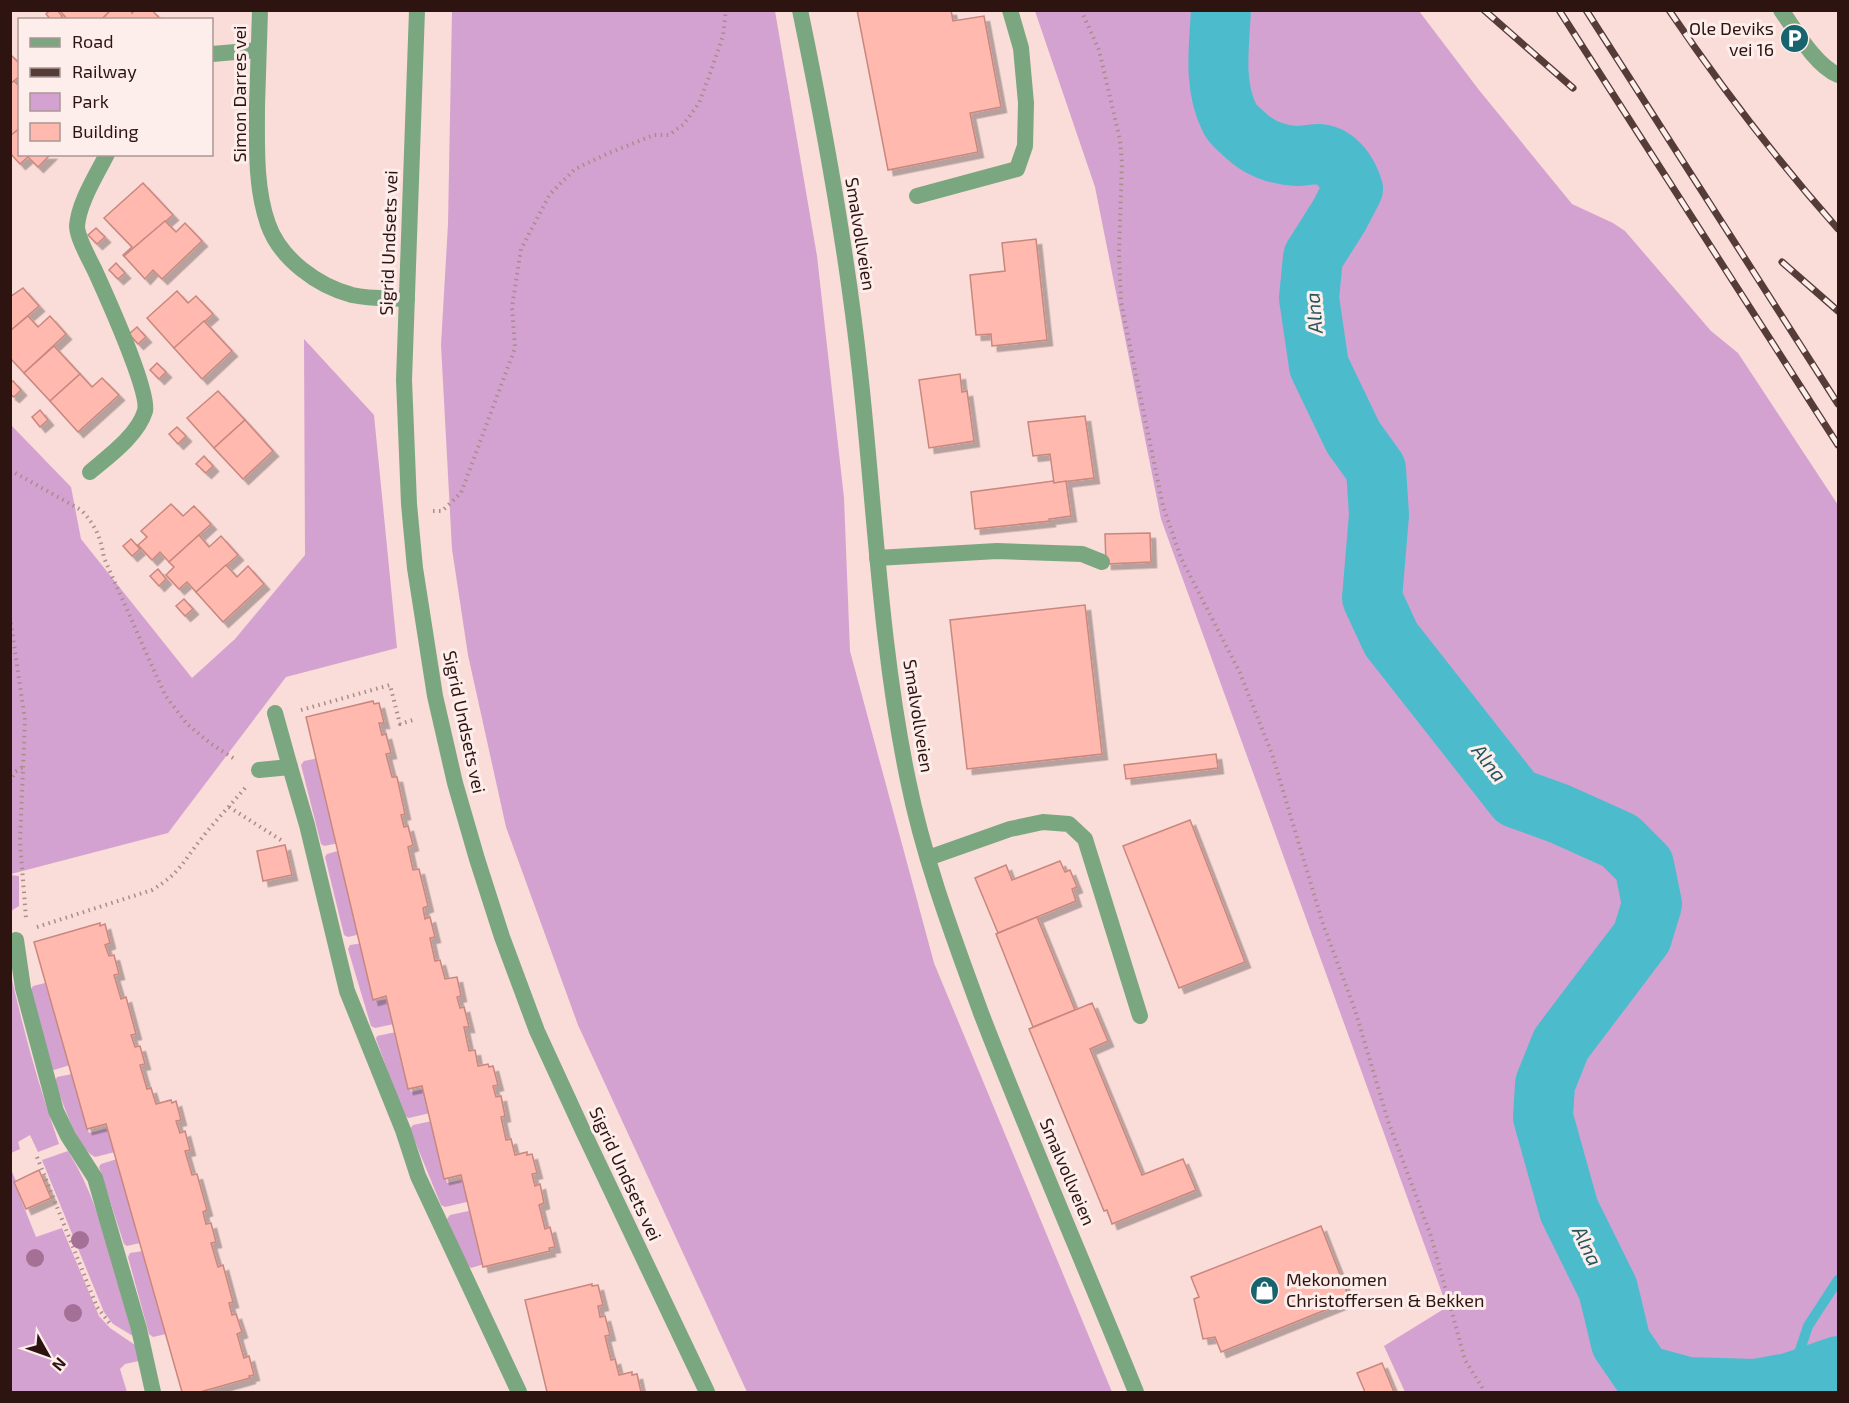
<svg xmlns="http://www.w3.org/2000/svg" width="1849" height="1403" font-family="'Exo 2',sans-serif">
  <defs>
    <filter id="shadow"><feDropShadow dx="5.5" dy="5.5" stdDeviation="0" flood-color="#0004"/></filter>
  </defs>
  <rect width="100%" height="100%" fill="#fadcd8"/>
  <g fill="#d4a2d1">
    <polygon points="452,11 775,11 817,256 844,498 850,651 934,963 1112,1392 747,1392 578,1025 506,827 468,655 452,549 441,345 448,224"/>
    <polygon points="1035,11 1419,11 1479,90 1572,204 1613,223 1625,231 1711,331 1738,353 1838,505 1838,1392 1405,1392 1384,1346 1447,1307 1161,519 1095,187"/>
    <polygon points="304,339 374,415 397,648 286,677 168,833 11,874 11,425 71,487 81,539 192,678 235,639 305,555"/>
    <polygon points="319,758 339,843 324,846 321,844 301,765 304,761"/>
    <polygon points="341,850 361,934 348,937 344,935 325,857 327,854"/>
    <polygon points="11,875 19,876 19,906 11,911"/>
    <polygon points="363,943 377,1001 388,999 394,1024 375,1028 371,1026 348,949 350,945"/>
    <path d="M10 970C23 1030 39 1087 59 1144L38 1152 30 1135 18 1142 20 1149 11 1153Z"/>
    <polygon points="45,983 70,1065 54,1070 50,1067 31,990 33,986"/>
    <polygon points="396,1032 411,1092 424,1089 430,1113 409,1118 404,1116 376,1039 377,1036"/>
    <path d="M72 1074 89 1133 108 1128 115 1152 95 1157C77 1149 62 1100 55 1081L57 1077Z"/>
    <polygon points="432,1121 447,1183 466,1179 471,1201 445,1207 441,1205 410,1129 413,1125"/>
    <path d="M68 1151C102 1205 115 1275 133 1336L113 1324 104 1312 42 1160Z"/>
    <polygon points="117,1159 140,1243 127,1246 124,1244 99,1167 101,1164"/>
    <polygon points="10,1167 16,1181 14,1182 36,1237 62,1228 99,1316 110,1328 135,1345 139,1361 125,1364 120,1369 127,1392 11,1392"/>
    <polygon points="473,1210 484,1264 471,1268 467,1265 447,1219 450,1215"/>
    <polygon points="143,1251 166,1334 153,1337 149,1334 128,1257 130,1253"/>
  </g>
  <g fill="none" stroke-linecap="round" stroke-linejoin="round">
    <polyline stroke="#4cbccc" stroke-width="10" points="1789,1383 1808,1326 1838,1280"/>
    <path stroke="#4cbccc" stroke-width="60" d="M1221 10C1219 47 1213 86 1230 119 1233 125 1239 129 1243 133 1257 147 1276 155 1297 156 1304 156 1312 154 1320 154 1337 156 1348 173 1353 189L1339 216 1313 257 1309 298 1319 366 1353 437 1376 469 1379 515 1372 598 1391 639 1516 798 1560 814 1620 841 1644 865 1652 904 1642 937 1561 1044 1545 1084 1543 1117 1569 1210 1608 1289 1621 1343 1643 1375 1687 1387 1755 1389 1789 1383 1838 1366"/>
  </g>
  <g fill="#ffb9af" stroke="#c9877e" stroke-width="1.5" filter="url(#shadow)">
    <polygon points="50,10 57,10 62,16 59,20 51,20 46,14"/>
    <polygon points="63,10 111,10 101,20 68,20 61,12"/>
    <polygon points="111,10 131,10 132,13 135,10 152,10 161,20 101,20"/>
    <polygon points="857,10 951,10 953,21 984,16 1001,107 970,113 978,152 888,170"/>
    <polygon points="10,54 20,64 20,76 10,84"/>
    <polygon points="14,81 20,87 20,128 10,136 10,84"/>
    <polygon points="20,128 20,154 51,154 38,167 28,157 20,164 10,153 10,136"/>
    <polygon points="143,183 173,215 124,256 123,255 132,247 104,218"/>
    <polygon points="165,221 176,232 185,223 202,241 162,279 153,270 145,279 124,256"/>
    <polygon points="96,228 105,237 97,244 88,235"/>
    <polygon points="1036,239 1047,340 992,346 991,334 976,335 970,275 1005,271 1002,243"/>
    <polygon points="116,263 125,273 118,279 109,270"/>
    <polygon points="23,288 39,306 10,331 10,297"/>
    <polygon points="177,291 188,303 196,296 213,314 174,348 147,318"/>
    <polygon points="28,316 38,327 50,316 66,334 24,373 10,358 10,331"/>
    <polygon points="204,321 232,351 202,379 174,348"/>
    <polygon points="137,327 146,337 138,344 129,334"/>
    <polygon points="54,346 80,374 50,401 24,373"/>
    <polygon points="157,363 166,372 159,379 150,370"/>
    <polygon points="80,374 92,387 102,378 119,395 78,432 50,401"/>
    <polygon points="960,374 962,392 967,391 974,441 929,448 919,380"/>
    <polygon points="13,381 21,390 14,397 10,394 10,383"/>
    <polygon points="218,391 245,420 214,448 187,418"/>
    <polygon points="40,410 48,420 40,427 32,417"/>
    <polygon points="1085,416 1094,478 1054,483 1050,454 1033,456 1028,422"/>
    <polygon points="245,420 273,451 243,479 214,448"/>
    <polygon points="177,427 186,436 178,444 169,434"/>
    <polygon points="204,456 213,466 206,473 196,464"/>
    <polygon points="1053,481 1054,483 1066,481 1071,516 1049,519 1050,521 975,529 971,492"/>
    <polygon points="171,504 183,516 194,506 211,524 169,562 160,552 152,560 138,545 147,537 141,531"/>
    <polygon points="1150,533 1151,562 1106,564 1105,534"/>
    <polygon points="199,535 209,547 221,536 238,555 196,592 187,582 179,589 166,575 174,567 169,562"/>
    <polygon points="131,539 140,549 132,556 123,546"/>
    <polygon points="226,565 237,577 248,566 264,584 223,622 196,592"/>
    <polygon points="158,569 166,579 159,586 150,576"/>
    <polygon points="184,599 193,609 185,616 176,606"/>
    <polygon points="1085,605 1102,754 967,769 950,620"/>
    <polygon points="373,701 374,704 379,703 384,723 379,723 382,735 386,734 391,753 386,754 392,777 397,777 405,814 401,815 404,827 408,826 413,845 408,847 413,870 419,869 428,906 423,908 425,919 430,917 435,937 430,938 435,961 440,960 445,979 457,977 461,996 457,997 460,1008 464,1007 469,1027 464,1027 469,1051 475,1050 478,1066 488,1064 489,1067 493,1066 498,1085 493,1086 496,1097 501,1096 505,1116 501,1117 506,1140 511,1139 515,1155 527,1152 527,1155 532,1154 537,1173 532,1174 535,1186 540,1184 544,1203 539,1205 545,1229 550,1227 555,1247 549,1248 550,1251 483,1267 461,1175 444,1179 422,1086 408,1089 386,996 373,1000 306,717"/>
    <polygon points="1216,754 1218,768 1126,779 1124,765"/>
    <polygon points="1190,820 1245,962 1179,988 1123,846"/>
    <polygon points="285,845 292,875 263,881 257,851"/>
    <polygon points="1060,861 1065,872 1070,870 1077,887 1072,889 1076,901 998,933 975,878 1006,865 1012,880"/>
    <polygon points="1037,917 1075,1010 1033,1027 996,934"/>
    <polygon points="100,923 100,926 105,924 110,943 105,945 109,956 114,955 119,974 114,975 121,999 126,997 136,1034 131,1035 135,1047 140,1046 145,1064 140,1065 147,1089 151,1088 156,1104 171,1100 172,1103 176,1101 181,1120 176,1121 180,1133 185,1131 190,1150 185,1151 192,1175 197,1174 207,1210 203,1212 206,1224 211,1223 216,1242 211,1243 218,1267 223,1265 233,1302 229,1303 232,1315 236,1314 242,1332 237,1334 244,1358 249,1356 254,1375 249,1376 250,1378 200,1392 182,1392 106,1124 87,1129 34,942"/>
    <polygon points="1092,1003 1108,1041 1090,1049 1142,1175 1183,1159 1196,1190 1112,1224 1107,1210 1104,1211 1029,1029"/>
    <polygon points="39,1170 51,1198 26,1209 14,1182"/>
    <polygon points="1321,1226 1350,1300 1221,1352 1215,1337 1203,1339 1194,1299 1199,1297 1191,1277"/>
    <polygon points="592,1284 592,1286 598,1285 603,1305 598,1306 600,1317 605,1316 610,1335 605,1336 611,1360 615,1359 619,1375 632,1372 632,1375 637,1374 641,1392 547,1392 525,1300"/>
    <polygon points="1382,1363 1394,1392 1365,1392 1357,1373"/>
  </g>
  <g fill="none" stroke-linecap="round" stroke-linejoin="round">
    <g stroke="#a98d89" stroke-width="4" stroke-dasharray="1.5 4.5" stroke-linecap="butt">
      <polyline points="1081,10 1099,50 1120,140 1122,163 1119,253 1121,302 1163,506 1181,558 1240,673 1272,754 1323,924 1355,1010 1388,1121 1431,1236 1465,1360 1485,1392"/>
      <path d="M10 470 81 510C95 524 101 538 104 558L165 695 187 724 210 743 236 760"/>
      <polyline points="433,511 442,511 461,493 515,348 512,307 521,249 550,194 575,169 609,153 654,135 669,135 684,124 699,103 711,71 723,36 726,10"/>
      <polyline points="10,617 25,720 20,842 26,918"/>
      <polyline points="301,710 390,685 400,724 413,720"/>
      <polyline points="10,782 15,772 23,767"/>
      <polyline points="229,807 284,842"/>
      <path d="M37 927 152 890C179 874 183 862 201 839 215 821 231 805 245 788"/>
      <polyline points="37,1157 97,1307 111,1325"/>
    </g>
    <g stroke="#7aa780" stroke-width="16">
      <path d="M1781 10C1796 31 1815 65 1838 75"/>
      <polyline points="212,54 258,50"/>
      <polyline points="917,196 1017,169 1025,146 1026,103 1021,48 1010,10"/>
      <path d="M90 472C109 456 138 435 145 411 150 392 106 295 96 273 91 262 77 238 77 226 79 202 96 176 107 154"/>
      <polyline points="877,558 997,551 1082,554 1102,562"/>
      <polyline points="275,713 290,767"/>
      <polyline points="259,770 290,767 307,825 347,991 403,1130 418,1176 519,1392"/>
      <polyline points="928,858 1010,829 1043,822 1069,824 1085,839 1140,1016"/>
      <polyline points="16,940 23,988 56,1111 68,1136 95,1178 139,1329 153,1392"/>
    </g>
    <g stroke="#7aa780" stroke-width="16">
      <path d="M260 10C259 42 258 74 257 106 257 145 255 187 268 224 280 259 318 286 352 295 370 299 389 298 407 299"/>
      <polyline points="417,10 404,380 409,504 415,568 435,696 455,783 477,859 502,937 537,1031 583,1131 707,1392"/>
    </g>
    <path stroke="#7aa780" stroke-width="16" d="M800 10C825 130 847 251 860 372 875 508 880 646 908 780 924 860 953 936 981 1013 1030 1140 1085 1266 1136 1392"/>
    <defs>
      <g id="rail">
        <polyline points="1484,10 1573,88"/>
        <polyline points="1559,10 1838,445"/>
        <polyline points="1586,10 1838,404"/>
        <path d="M1669 10C1721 87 1777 160 1838 229"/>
        <polyline points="1782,262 1838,311"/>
      </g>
    </defs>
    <use href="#rail" stroke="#563c39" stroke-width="7"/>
    <use href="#rail" stroke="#fdeeeb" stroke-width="4.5" stroke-dasharray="14" stroke-linecap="butt"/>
  </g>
  <g fill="#a47095">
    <circle cx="80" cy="1240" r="9"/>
    <circle cx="35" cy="1258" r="9"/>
    <circle cx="73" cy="1313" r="9"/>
  </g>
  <defs>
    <symbol id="parking-disc" viewBox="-11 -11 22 22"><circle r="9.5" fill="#18646e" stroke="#fdeeeb"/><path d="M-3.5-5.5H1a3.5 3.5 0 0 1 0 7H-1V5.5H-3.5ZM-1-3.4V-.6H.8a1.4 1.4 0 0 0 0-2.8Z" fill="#fff"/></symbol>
    <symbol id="shop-disc" viewBox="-11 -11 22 22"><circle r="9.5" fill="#18646e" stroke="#fdeeeb"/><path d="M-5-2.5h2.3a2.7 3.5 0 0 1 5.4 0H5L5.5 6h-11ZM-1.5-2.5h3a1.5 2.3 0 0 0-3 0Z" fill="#fff"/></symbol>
  </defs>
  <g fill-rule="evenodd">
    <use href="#parking-disc" x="1778" y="22" width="33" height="33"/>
    <use href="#shop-disc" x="1248" y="1274" width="33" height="33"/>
  </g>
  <g text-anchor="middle" stroke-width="6" stroke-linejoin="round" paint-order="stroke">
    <g font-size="18" fill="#2d1411" stroke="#fdeeeb" text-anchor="end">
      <text x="1774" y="35">Ole Deviks<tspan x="1774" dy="21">vei 16</tspan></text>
      <text x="1286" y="1286" text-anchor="start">Mekonomen<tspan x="1286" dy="21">Christoffersen &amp; Bekken</tspan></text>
    </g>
    <g font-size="18" fill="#2d1411" stroke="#fdeeeb">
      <text transform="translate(240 94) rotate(-90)" y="6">Simon Darres vei</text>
      <text transform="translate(860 234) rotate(81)" y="6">Smalvollveien</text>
      <text transform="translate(389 243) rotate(-88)" y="6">Sigrid Undsets vei</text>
      <text transform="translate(918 716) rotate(81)" y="6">Smalvollveien</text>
      <text transform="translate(464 722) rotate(78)" y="6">Sigrid Undsets vei</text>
      <text transform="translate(1067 1172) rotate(67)" y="6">Smalvollveien</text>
      <text transform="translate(625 1174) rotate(65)" y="6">Sigrid Undsets vei</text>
    </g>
    <g font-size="20" font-style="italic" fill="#26565d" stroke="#fdeeeb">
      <text transform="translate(1314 313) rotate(-95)" y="7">Alna</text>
      <text transform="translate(1489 763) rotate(52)" y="7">Alna</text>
      <text transform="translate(1587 1246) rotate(64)" y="7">Alna</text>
    </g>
  </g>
  <rect width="1849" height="1403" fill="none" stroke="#2d1411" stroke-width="24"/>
  <rect x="18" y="18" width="195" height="138" fill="#fdeeeb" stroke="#aa9794" stroke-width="1.5"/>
  <rect x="30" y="38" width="30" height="9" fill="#7aa780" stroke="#aa9794" stroke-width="1.5"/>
  <text x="72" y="48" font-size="18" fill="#2d1411">Road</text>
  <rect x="30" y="68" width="30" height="9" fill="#563c39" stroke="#aa9794" stroke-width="1.5"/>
  <text x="72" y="78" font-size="18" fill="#2d1411">Railway</text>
  <rect x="30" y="93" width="30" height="18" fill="#d4a2d1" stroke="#aa9794" stroke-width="1.5"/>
  <text x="72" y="108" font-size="18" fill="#2d1411">Park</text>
  <rect x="30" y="123" width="30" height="18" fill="#ffb9af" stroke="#aa9794" stroke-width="1.5"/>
  <text x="72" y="138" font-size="18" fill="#2d1411">Building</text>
  <g transform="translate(48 1355) rotate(130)" stroke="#fdeeeb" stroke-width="4.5" paint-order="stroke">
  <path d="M0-4.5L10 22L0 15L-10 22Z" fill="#2d1411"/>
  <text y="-9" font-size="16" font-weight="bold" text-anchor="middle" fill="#2d1411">N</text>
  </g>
</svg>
